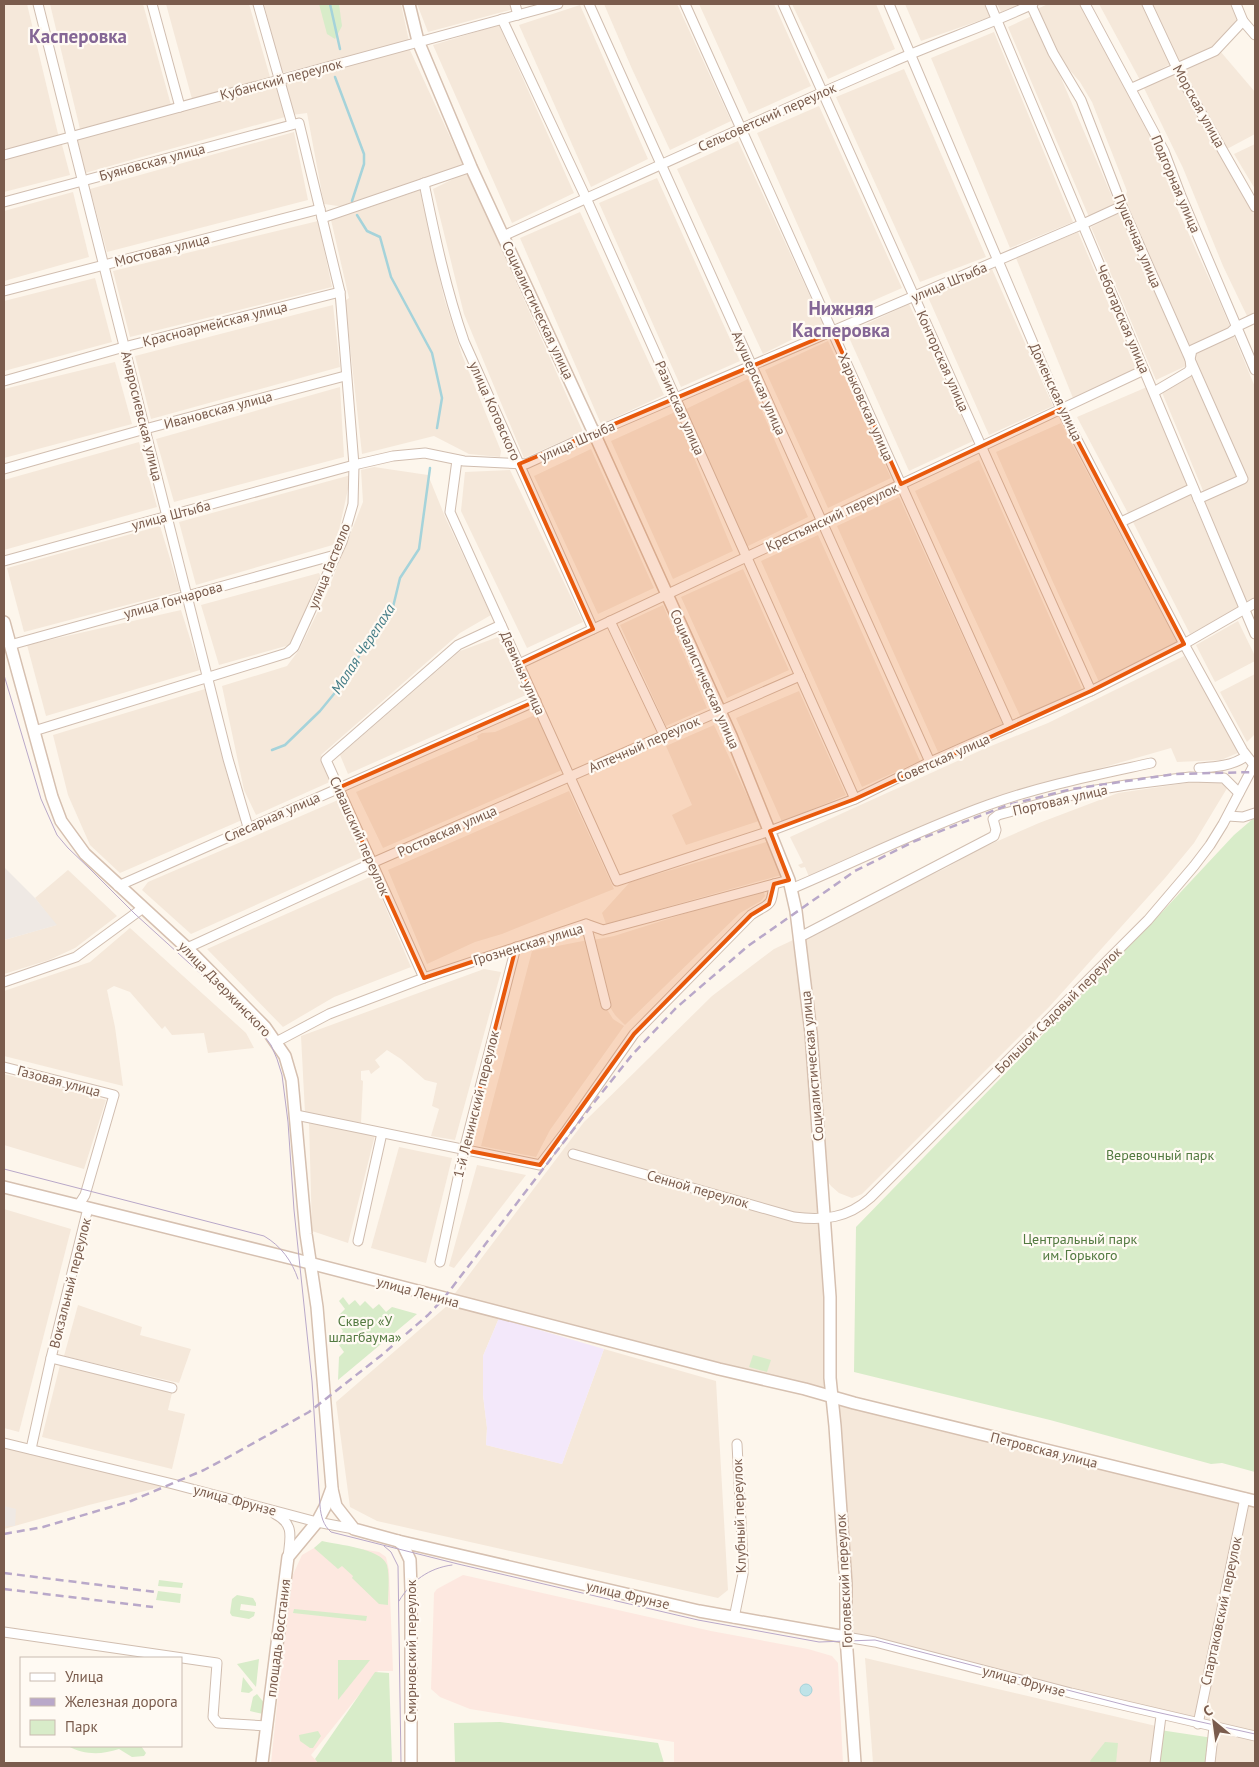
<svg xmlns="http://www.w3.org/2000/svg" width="1259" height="1767" font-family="'PT Sans',sans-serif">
  <rect width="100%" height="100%" fill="#fdf6ec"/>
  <g fill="#f5e8da">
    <polygon points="4,4 27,4 59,138 4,152"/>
    <polygon points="50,4 143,4 171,105 80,129"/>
    <polygon points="166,4 249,4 270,77 192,99"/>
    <polygon points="264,4 401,4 409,41 282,73"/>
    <polygon points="417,4 513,4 514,9 428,32"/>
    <polygon points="604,4 677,4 731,121 670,150 632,69"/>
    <polygon points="699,4 774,4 811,86 749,114"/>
    <polygon points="792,4 876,4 895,49 828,79"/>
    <polygon points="905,4 984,4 990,17 921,41"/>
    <polygon points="997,4 1021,4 1001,12"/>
    <polygon points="1048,4 1081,4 1162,151 1168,168 1176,206 1221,305 1255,387 1255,601 1247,605 1202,498 1247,478 1124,203 1127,191 1092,102 1080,82 1062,61 1037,9"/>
    <polygon points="1099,4 1142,4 1170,64 1140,80"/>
    <polygon points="1152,4 1230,4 1237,19 1214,49 1181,65"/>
    <polygon points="580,5 648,159 591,187 519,25"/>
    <polygon points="1034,15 1116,206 1089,217 1008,27"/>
    <polygon points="499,25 574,193 512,223 433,45"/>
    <polygon points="994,32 1073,222 1010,248 931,58"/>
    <polygon points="409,48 463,165 345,207 324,204 307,113 292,115 284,81"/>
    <polygon points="1220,51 1255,92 1255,134 1227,149 1183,70"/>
    <polygon points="904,69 986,257 920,282 836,97"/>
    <polygon points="1174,72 1229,167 1255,216 1255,314 1248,318 1223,266 1183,168 1143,86"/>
    <polygon points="277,84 285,117 85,173 77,138"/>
    <polygon points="819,106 902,288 838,316 757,133"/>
    <polygon points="294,132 308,200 107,252 90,189"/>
    <polygon points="61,141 70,175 4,192 4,157"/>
    <polygon points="738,141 823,324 763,354 677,169"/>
    <polygon points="1255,144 1255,189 1234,154"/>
    <polygon points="467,172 583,432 524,458 464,314 433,189"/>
    <polygon points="657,178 740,361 681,387 599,203"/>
    <polygon points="420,190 444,298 462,355 501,451 500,457 469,454 434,436 362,454 345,301 349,298 331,220"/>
    <polygon points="73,192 89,257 4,281 4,211"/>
    <polygon points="580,212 664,395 601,424 520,238"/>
    <polygon points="1121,212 1188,365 1156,380 1091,227"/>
    <polygon points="318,221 332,287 130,337 113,271"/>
    <polygon points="1078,232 1137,371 1073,398 1016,258"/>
    <polygon points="992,269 1053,406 989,435 928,297"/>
    <polygon points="95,278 112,342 4,371 4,301"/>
    <polygon points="909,304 973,441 909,471 847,333"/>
    <polygon points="333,305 340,367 151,419 135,356"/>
    <polygon points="828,341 891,478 828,508 765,370"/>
    <polygon points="115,362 132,424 4,458 4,389"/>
    <polygon points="1194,371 1241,477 1204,493 1161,390"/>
    <polygon points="748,379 808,517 746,547 686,409"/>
    <polygon points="340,387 344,457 174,502 156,439"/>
    <polygon points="1147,387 1190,487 1129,515 1077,417"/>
    <polygon points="675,412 733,551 673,579 611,441"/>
    <polygon points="1061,423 1177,642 1099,682 1052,580 996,452"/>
    <polygon points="139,442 157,507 4,550 4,480"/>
    <polygon points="591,449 654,588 598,614 534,476"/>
    <polygon points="979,460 1082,689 1021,718 915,491"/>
    <polygon points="374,467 428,475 446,519 491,615 460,633 321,755 332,781 256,815 244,790 222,686 287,666 299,650 326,595 363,502 361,470"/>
    <polygon points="510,470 583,622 527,648 461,511 465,472"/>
    <polygon points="351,475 336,544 196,585 179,522"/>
    <polygon points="1190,494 1239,608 1190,634 1133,522"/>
    <polygon points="899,497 1003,725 938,752 837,526"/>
    <polygon points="160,526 180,591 24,632 7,568"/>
    <polygon points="818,535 920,761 862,787 761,561"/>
    <polygon points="743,569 789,670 727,698 681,597"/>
    <polygon points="319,573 322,579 293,644 219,665 201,605"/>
    <polygon points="663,605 707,708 666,726 620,625"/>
    <polygon points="181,610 200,670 46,716 27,645"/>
    <polygon points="1238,621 1255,656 1255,661 1215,682 1196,645"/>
    <polygon points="498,637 526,695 348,774 340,755 460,651"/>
    <polygon points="1184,656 1240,752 1221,760 1177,762 1171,748 989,800 882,844 810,879 805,867 801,868 798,865 803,863 790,837 986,748 1048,723"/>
    <polygon points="1255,674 1255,734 1247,742 1220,692"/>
    <polygon points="205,689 242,820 120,873 90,845 68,795 53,735"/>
    <polygon points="799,691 846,795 782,822 736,718"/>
    <polygon points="537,714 562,770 383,848 356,792 478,739 477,736 482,733 495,732"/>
    <polygon points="714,725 759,821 686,845 672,815 692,805 666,746"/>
    <polygon points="1207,780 1229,785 1194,843 1165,878 1050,1006 862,1194 852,1198 839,1193 831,1186 821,1172 832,1398 1255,1501 1255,1763 1210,1763 1214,1730 846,1637 832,1398 450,1300 584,1122 712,996 774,949 946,868 977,850 1039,823 1118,793"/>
    <polygon points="569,791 614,889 502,934 475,942 427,964 388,870"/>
    <polygon points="338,800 363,857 191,934 142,890 148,882"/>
    <polygon points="770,841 785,874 606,924 602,913 630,882"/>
    <polygon points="68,870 117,916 75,948 49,960 4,974 4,940 56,925 35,898"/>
    <polygon points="372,876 411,967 334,997 283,1027 207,949"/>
    <polygon points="763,889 765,896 761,901 740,913 625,1025 615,1015 608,1004 593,940 614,936"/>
    <polygon points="130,928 246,1033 254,1048 208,1053 204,1033 172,1035 165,1026 162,1029 130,992 114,986 107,990 115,1027 123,1086 4,1056 4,991 90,962"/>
    <polygon points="588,940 605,1006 613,1019 624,1026 550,1130 536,1157 481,1146 532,951"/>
    <polygon points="484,969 501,972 455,1140 431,1136 439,1109 432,1106 437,1083 425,1080 401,1059 387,1050 375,1060 380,1067 371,1074 369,1070 361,1071 361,1080 363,1081 361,1123 305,1113 301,1036"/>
    <polygon points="4,1074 106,1100 84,1169 4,1145"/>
    <polygon points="309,1121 375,1135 348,1243 312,1231"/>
    <polygon points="399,1147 452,1158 426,1263 371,1248"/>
    <polygon points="477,1165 526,1175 454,1268 449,1266"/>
    <polygon points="4,1209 71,1229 19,1432 4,1428"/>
    <polygon points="78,1305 142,1327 140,1335 191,1349 179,1383 64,1356"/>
    <polygon points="448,1305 499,1318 483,1356 483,1395 487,1428 486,1445 562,1464 604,1349 716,1381 728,1590 718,1598 377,1521 350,1507 336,1402"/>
    <polygon points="60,1365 172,1393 168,1410 185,1414 172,1469 42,1437"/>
    <polygon points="4,1443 173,1484 89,1505 4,1529"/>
    <polygon points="865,1658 1156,1726 1151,1763 873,1763"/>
  </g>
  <g fill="#fde8e0">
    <polygon points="321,1544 331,1544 379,1552 386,1557 389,1570 393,1671 378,1671 311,1755 318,1763 271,1763 290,1581 302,1555"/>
    <polygon points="463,1575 711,1631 808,1649 832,1656 838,1663 843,1763 674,1763 674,1742 470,1709 440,1697 431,1689 434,1593 437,1589"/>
  </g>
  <g fill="#efe9e4">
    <polygon points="4,867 35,898 57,925 4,940"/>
    <polygon points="4,1506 16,1509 15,1526 4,1526"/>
  </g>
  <polygon fill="#f3e8fa" points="499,1318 604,1349 562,1464 486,1445 487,1428 483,1395 483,1356"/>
  <g fill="#d8ecc9">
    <polygon points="319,4 339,4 342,26 335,39 327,34"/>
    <polygon points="1255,817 1255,1472 1222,1463 1211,1464 1050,1420 854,1372 856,1227 1163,911 1234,835"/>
    <polygon points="343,1297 349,1305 355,1300 360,1306 365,1301 373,1309 379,1304 386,1312 392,1307 417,1314 338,1380 339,1357 344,1352 339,1345 344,1341 340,1335 343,1331 339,1325 344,1321 339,1315 345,1309 339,1301"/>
    <polygon points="753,1355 771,1360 767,1372 749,1367"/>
    <path d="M322 1541C338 1545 381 1548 387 1565 390 1577 388 1593 388 1605L379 1604 352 1578 353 1576 342 1566 338 1569 314 1548Z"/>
    <polygon points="159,1580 183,1583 182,1588 158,1586"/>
    <polygon points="158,1591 181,1594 180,1603 156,1600"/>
    <polygon points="237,1595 253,1598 256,1603 256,1606 241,1604 240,1610 255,1612 254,1616 249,1619 232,1616 230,1613 232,1599"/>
    <polygon points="294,1609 367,1616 366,1621 293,1613"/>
    <polygon points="259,1659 256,1687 237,1664"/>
    <polygon points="338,1660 370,1660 338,1700"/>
    <polygon points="375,1672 389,1673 392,1763 318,1763 315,1759"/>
    <polygon points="243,1677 253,1690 249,1693 241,1692"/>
    <polygon points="257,1694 265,1704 263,1714 250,1711 253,1697"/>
    <polygon points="500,1722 658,1743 664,1763 455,1763 454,1723"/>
    <polygon points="1160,1730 1213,1738 1210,1763 1155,1763"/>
    <polygon points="318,1731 321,1736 313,1748 310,1748 300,1741 299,1735"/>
    <polygon points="1105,1742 1118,1743 1116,1763 1091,1763 1090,1761"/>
    <path d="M68 1746H141L146 1753 144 1756 132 1757 119 1749C101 1755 84 1755 68 1746Z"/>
  </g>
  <circle fill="#bfe3e8" stroke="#a5d3da" cx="806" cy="1690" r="6"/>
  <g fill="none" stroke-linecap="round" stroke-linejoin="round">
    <g stroke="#a5d3da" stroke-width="2.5">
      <polyline points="330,4 340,49"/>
      <polyline points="335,77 364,154 364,164 352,201"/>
      <polyline points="357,215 367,231 380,237 391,277 432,353 442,398 437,428"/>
      <polyline points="272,750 285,745 320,711 347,678 370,636 393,607 400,578 419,549 430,468"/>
    </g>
    <defs>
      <g id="street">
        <polyline points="38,4 228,759 248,827"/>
        <polyline points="152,4 180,107"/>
        <polyline points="258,4 292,124"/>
        <polyline points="515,4 518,15"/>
        <polyline points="589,4 930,762"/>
        <polyline points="685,4 1010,727"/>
        <polyline points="783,4 1091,691"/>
        <polyline points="889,4 1061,409 1184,644 1243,751 1254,765"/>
        <polyline points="990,4 1255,634"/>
        <polyline points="1085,4 1164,151 1181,196 1255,370"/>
        <polyline points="1147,4 1183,81 1255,207"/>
        <polyline points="1236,4 1243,21 1255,35"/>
        <polyline points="1031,5 1053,53 1081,100 1122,206 1243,479 1198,499"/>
        <polyline points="502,19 586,198 855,799"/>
        <polyline points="1132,88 1215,51 1243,21"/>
        <polyline points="4,155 558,4"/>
        <path d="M424 183C435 237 446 289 464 341L593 629"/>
        <polyline points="4,202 299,123 340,292 354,465 353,504 342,542 294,647 287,653 34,731"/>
        <polyline points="322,218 471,167"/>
        <path d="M503 236C632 178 760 119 890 63 937 42 986 26 1033 4"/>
        <polyline points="4,291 320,209"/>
        <polyline points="4,381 124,347 340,292"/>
        <polyline points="1154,392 1188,372 1191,368 1190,359 1192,350 1231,332 1236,327 1255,318"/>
        <polyline points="457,460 450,512 617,881 770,831 855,799 930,762 1091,691 1184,644 1255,603"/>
        <polyline points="4,469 145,429 345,376"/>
        <polyline points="1121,522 1193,488"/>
        <polyline points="4,561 354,465 393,456 425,453 464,461 526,464 594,433 1083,224 1122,206"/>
        <polyline points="610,621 664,735"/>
        <polyline points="10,645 335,555"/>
        <polyline points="519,664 1144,370"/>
        <path d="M1199 768C1214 767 1233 766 1246 756"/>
        <polyline points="1228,816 1243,817 1255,813"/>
        <polyline points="118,886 536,701"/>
        <path d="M791 889C857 861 921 829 988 805 1040 786 1096 775 1151 763"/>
        <polyline points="586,924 606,1005"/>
        <polyline points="800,937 994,836 996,830 993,819 998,815 1084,792 1126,785 1190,777 1224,778 1239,793"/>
        <polyline points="187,948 372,863 800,676"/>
        <polyline points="424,978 326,760 458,645 501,625"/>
        <polyline points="4,982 76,957 143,908"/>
        <polyline points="276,1042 329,1014 424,978 586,924 603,930 789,880"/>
        <polyline points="4,1067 114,1095 85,1195 78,1206"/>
        <path d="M296 1115 540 1165 566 1131 634 1034 751 915C770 902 771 909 774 884"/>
        <path d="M573 1154 794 1217C823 1221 848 1218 870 1198L1148 920 1194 866 1210 845 1223 824 1255 763"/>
        <polyline points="358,1241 382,1133"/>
        <polyline points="440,1262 464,1150 516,947"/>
        <polyline points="51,1358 172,1388"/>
        <polyline points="4,1443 173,1484 317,1522 354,1529"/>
        <polyline points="31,1449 51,1358 88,1208"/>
        <path d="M275 1514C295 1524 290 1538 288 1557"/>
        <polyline points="734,1618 743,1574 743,1561 737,1444"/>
        <polyline points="4,1632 217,1663 213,1717 218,1723 267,1726"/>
        <polyline points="846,1637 875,1642 1071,1693 1255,1736"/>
        <polyline points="1198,1724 1245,1498"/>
        <polyline points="1155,1763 1161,1716"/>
        <polyline points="1210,1763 1214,1727"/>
      </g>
      <g id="secondary">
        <polyline points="409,4 418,41 471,167 594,433 732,738 789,880 796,911 811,1033 830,1297 830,1378 835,1426 846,1584 846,1637 855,1763"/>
        <polyline points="4,622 52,797 61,821 85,854 187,948 265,1027 285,1056 292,1080 306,1234 317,1307 332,1488 325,1507 317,1522 288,1557 262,1763"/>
        <polyline points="4,1187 294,1259 719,1369 805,1389 854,1403 1255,1501"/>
        <polyline points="332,1489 336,1506 354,1529 398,1541 699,1611 846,1637"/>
        <polyline points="398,1541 403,1545 410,1560 411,1590 411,1763"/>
      </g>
    </defs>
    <use href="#street" stroke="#d1beb0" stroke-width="11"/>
    <use href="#secondary" stroke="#d6c0b0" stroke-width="14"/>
    <use href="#street" stroke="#fff" stroke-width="9"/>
    <use href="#secondary" stroke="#fff" stroke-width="11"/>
    <g stroke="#b9a8c9" stroke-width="1">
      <path d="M4 675 41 799 57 835 68 848 89 868 135 914 254 1022 271 1045 277 1059 282 1075 288 1122 294 1210 312 1381 320 1506C321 1516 323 1525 331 1532L458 1564 698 1620 819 1642 875 1640 1129 1706 1255 1734"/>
      <path d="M4 1169 264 1236C281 1246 292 1261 298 1279"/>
      <polyline points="384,1546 391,1552 398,1566 401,1763"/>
      <path d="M399 1601C411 1581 429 1568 452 1565"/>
    </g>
    <g stroke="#b9a8c9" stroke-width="2.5" stroke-dasharray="8 5" stroke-linecap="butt">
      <polyline points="4,1534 43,1527 131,1501 204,1470 234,1454 309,1412 383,1354 428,1315 444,1298 596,1100 632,1055 676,1008 748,946 855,871 915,841 1008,805 1072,789 1175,774 1255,772"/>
      <polyline points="4,1573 155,1592"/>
      <polyline points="4,1589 153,1607"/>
    </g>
  </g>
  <path fill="#e8590c" fill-opacity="0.2" stroke="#e8590c" stroke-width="4" stroke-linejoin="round" d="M833 332 901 484 1061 409 1184 644 1091 691 855 799 770 831 789 880 774 884 769 904 751 915 634 1034 540 1165 464 1150 516 947 424 978 338 788 536 701 519 664 593 629 519 464Z"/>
  <g text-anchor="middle" stroke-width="4.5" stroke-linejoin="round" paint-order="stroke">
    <g font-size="14" fill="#7a5c4d" stroke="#fffaf3">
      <text transform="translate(281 79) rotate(-15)" y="5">Кубанский переулок</text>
      <text transform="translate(1199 106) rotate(61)" y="5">Морская улица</text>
      <text transform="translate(767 117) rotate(-24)" y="5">Сельсоветский переулок</text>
      <text transform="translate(152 162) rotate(-15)" y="5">Буяновская улица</text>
      <text transform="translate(1176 184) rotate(67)" y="5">Подгорная улица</text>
      <text transform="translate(1138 241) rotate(67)" y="5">Пушечная улица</text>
      <text transform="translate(162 250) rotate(-14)" y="5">Мостовая улица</text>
      <text transform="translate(949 282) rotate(-23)" y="5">улица Штыба</text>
      <text transform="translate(538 310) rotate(65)" y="5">Социалистическая улица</text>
      <text transform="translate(1123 319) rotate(67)" y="5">Чеботарская улица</text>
      <text transform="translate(215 324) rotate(-14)" y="5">Красноармейская улица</text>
      <text transform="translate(943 361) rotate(66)" y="5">Конторская улица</text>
      <text transform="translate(759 383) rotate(66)" y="5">Акушерская улица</text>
      <text transform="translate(1056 392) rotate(65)" y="5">Доменская улица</text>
      <text transform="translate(866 407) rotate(66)" y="5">Харьковская улица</text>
      <text transform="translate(680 408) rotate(66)" y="5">Разинская улица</text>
      <text transform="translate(218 410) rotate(-15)" y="5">Ивановская улица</text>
      <text transform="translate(495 411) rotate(66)" y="5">улица Котовского</text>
      <text transform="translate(142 416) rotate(76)" y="5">Амвросиевская улица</text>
      <text transform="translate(577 441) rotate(-24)" y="5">улица Штыба</text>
      <text transform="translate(171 515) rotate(-15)" y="5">улица Штыба</text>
      <text transform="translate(832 517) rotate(-25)" y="5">Крестьянский переулок</text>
      <text transform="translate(329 566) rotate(-68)" y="5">улица Гастелло</text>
      <text transform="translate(173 600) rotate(-16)" y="5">улица Гончарова</text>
      <text transform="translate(523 673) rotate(66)" y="5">Девичья улица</text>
      <text transform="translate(705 679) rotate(66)" y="5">Социалистическая улица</text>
      <text transform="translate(644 744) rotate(-24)" y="5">Аптечный переулок</text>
      <text transform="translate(943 758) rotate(-24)" y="5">Советская улица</text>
      <text transform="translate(1060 800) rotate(-13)" y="5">Портовая улица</text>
      <text transform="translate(272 817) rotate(-24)" y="5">Слесарная улица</text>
      <text transform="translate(447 831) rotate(-24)" y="5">Ростовская улица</text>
      <text transform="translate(360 836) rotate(66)" y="5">Сивашский переулок</text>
      <text transform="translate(528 944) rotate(-17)" y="5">Грозненская улица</text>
      <text transform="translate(225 989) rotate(46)" y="5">улица Дзержинского</text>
      <text transform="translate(1058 1010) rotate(-45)" y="5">Большой Садовый переулок</text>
      <text transform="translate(812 1066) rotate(-95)" y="5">Социалистическая улица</text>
      <text transform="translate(59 1081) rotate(15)" y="5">Газовая улица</text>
      <text transform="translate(476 1104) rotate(-76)" y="5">1-й Ленинский переулок</text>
      <text transform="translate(698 1189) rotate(16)" y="5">Сенной переулок</text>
      <text transform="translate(70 1283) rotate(-76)" y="5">Вокзальный переулок</text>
      <text transform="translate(418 1292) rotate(15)" y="5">улица Ленина</text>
      <text transform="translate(1044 1450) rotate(14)" y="5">Петровская улица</text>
      <text transform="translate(235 1500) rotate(15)" y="5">улица Фрунзе</text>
      <text transform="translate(739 1516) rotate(-92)" y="5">Клубный переулок</text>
      <text transform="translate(844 1581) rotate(-93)" y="5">Гоголевский переулок</text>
      <text transform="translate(628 1595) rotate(13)" y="5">улица Фрунзе</text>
      <text transform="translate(1221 1611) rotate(-78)" y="5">Спартаковский переулок</text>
      <text transform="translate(278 1638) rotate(-83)" y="5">площадь Восстания</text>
      <text transform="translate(411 1651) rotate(-90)" y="5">Смирновский переулок</text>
      <text transform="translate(1024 1681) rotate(15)" y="5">улица Фрунзе</text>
    </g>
    <g font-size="14" fill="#537a41" stroke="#fffaf3">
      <text x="1160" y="1160">Веревочный парк</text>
      <text x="1080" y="1244">Центральный парк<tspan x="1080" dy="16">им. Горького</tspan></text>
      <text x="365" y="1326">Сквер «У<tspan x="365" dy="16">шлагбаума»</tspan></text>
    </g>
    <g font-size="15" font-style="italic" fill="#437c86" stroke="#fffaf3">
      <text transform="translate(363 649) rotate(-57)" y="5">Малая Черепаха</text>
    </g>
    <g font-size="19" font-weight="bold" fill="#846695" stroke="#fffaf3">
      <text x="78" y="43">Касперовка</text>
      <text x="841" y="315">Нижняя<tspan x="841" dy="22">Касперовка</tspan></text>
    </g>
  </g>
  <rect width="1259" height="1767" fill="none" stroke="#7a5c4d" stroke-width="10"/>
  <rect x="20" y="1657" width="162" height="90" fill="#fffaf3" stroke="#cabbb1"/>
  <rect x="30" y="1673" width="25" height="8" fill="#ffffff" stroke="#cabbb1"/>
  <text x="65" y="1682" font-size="15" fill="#7a5c4d">Улица</text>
  <rect x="30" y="1698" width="25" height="8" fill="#b9a8c9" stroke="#cabbb1"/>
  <text x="65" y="1707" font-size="15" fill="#7a5c4d">Железная дорога</text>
  <rect x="30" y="1720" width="25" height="15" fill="#d8ecc9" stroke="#cabbb1"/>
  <text x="65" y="1732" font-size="15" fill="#7a5c4d">Парк</text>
  <g transform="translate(1214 1722) rotate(331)" stroke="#fffaf3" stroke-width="4" paint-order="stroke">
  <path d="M0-4L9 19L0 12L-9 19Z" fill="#7a5c4d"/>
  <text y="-8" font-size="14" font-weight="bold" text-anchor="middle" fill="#7a5c4d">С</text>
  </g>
</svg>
